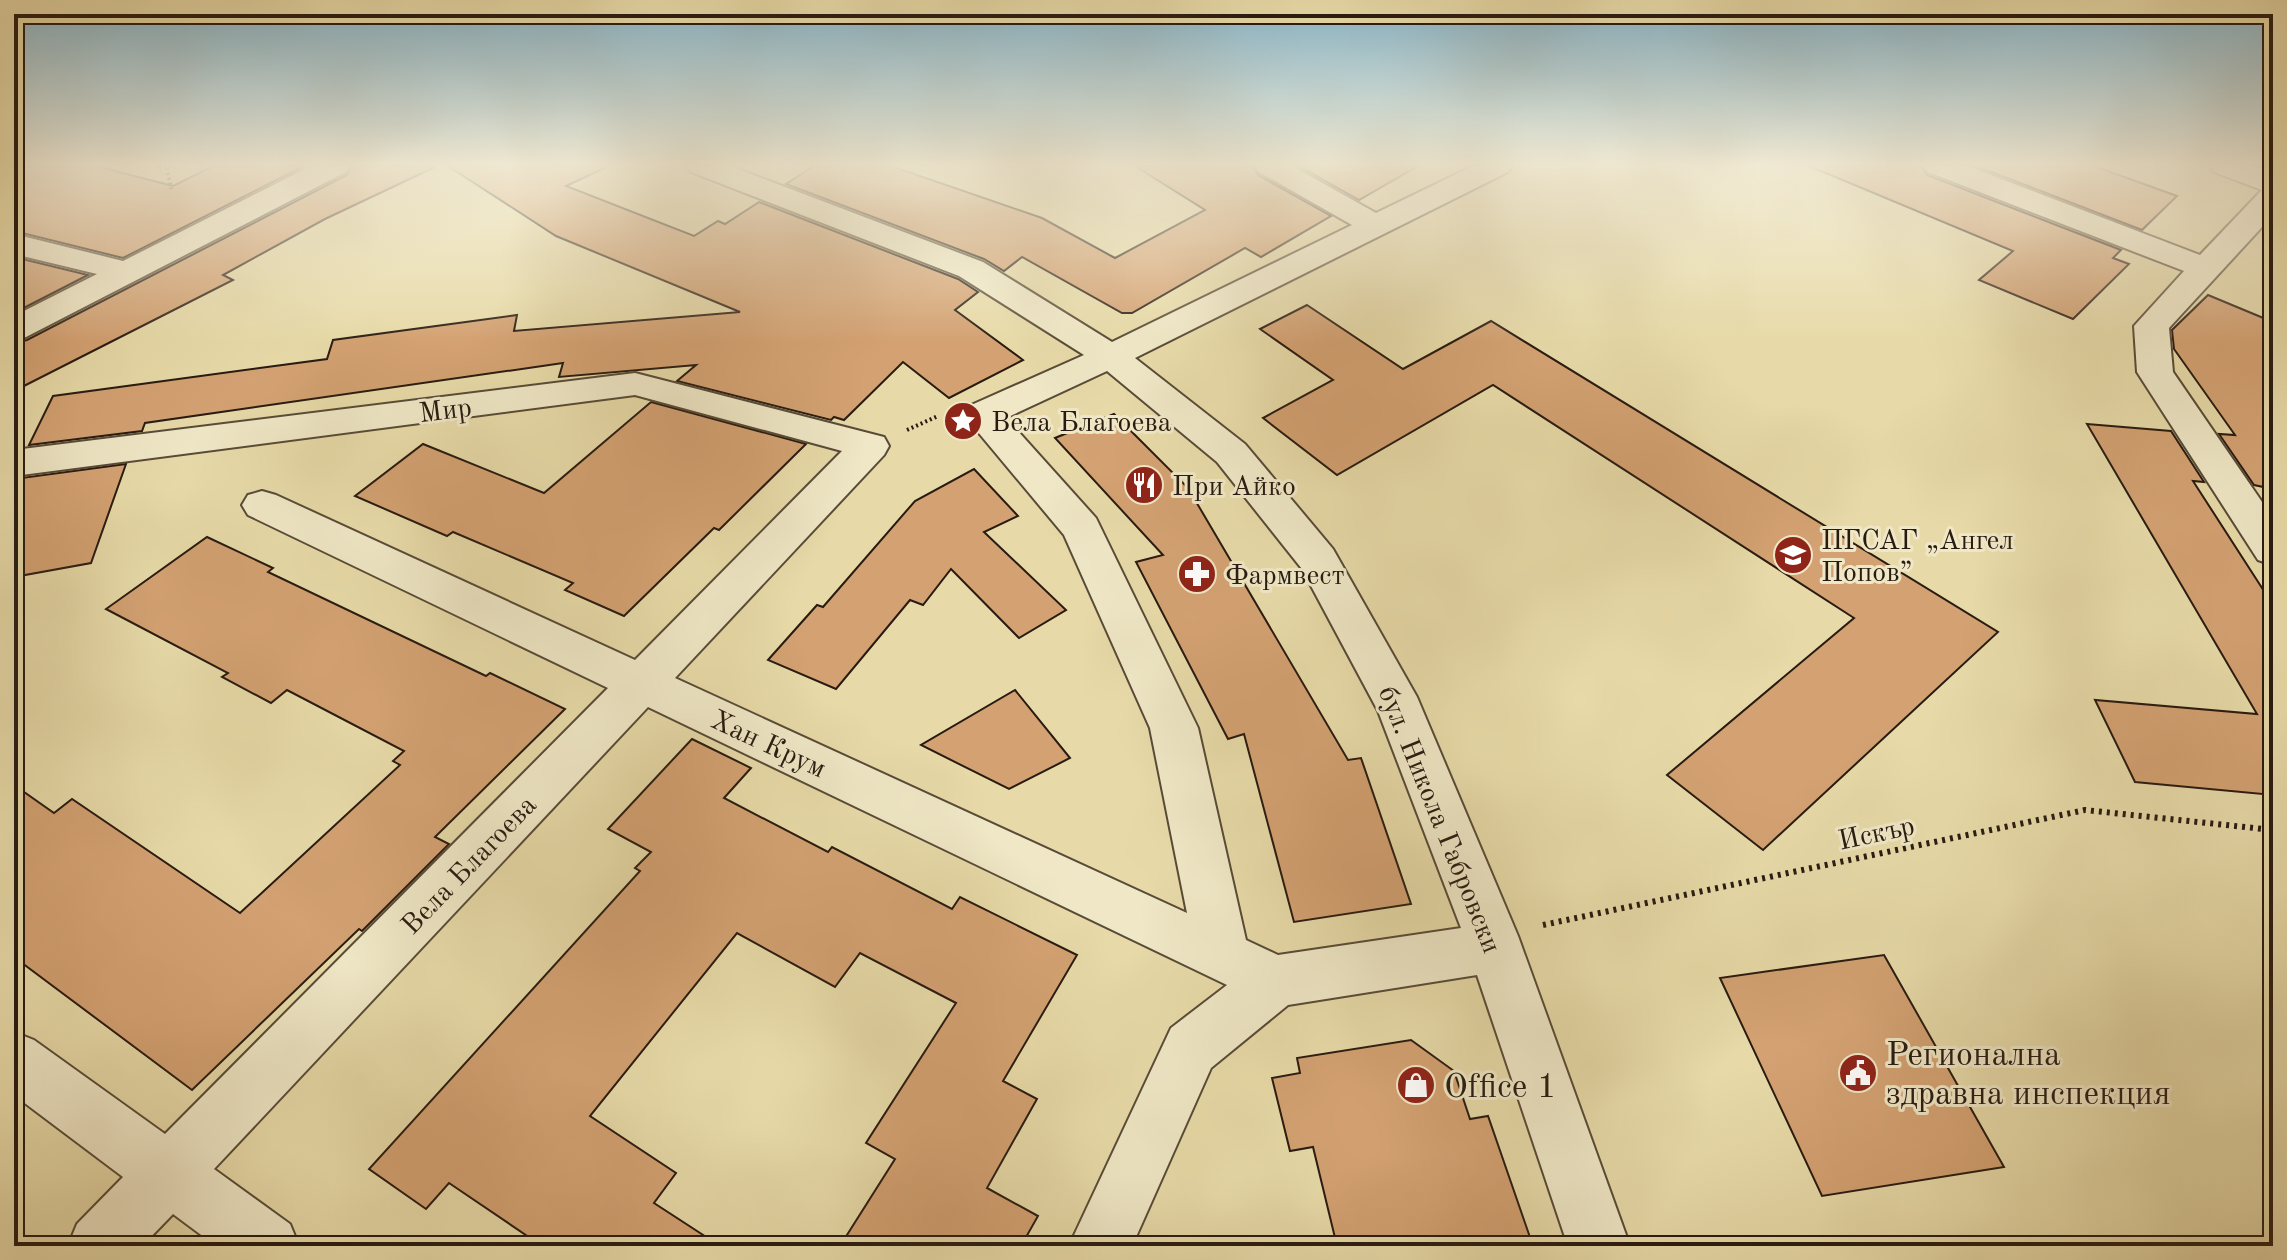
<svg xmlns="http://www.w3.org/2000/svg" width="2287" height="1260" font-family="'Old Standard TT',serif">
  <rect width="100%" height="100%" fill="#e7daa8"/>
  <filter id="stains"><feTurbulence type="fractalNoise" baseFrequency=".0025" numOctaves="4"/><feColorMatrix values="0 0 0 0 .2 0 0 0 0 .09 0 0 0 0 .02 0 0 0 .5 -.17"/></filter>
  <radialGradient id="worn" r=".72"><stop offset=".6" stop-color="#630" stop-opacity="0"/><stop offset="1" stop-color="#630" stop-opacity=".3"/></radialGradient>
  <g fill="#d3a172" stroke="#281b11" stroke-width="2">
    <polygon points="14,166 96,166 173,186 213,166 304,166 123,258 14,231"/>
    <polygon points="353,166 437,166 325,219 223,275 233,280 14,391 14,343 27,340 347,175"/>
    <polygon points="448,166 609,166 566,186 694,236 718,221 725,224 759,202 958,279 978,292 955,310 1023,360 949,398 903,362 844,420 834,417 831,420 677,381 696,365 559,377 563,363 145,423 142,431 29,445 53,396 327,359 333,340 517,315 514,331 740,312 556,236"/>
    <polygon points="814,166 891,166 1042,218 1115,258 1205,210 1135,166 1252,166 1258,175 1331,216 1261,257 1245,248 1132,313 1122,313 1022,257 1004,271 984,259 786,184"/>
    <polygon points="1299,166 1418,166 1359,200"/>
    <polygon points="1809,166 1921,166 1927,175 2121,250 2113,258 2129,264 2073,319 1979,280 2013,251"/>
    <polygon points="1976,166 2094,166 2177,196 2142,230"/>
    <polygon points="14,257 88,275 14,313"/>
    <polygon points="2208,295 2273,322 2273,489 2254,485 2219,434 2235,435 2174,349 2172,330"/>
    <polygon points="1307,305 1403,369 1491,321 1998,632 1763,850 1667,775 1854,618 1493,385 1337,475 1263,418 1333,380 1260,329"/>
    <polygon points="651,402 806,444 719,530 714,528 624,616 565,590 573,583 453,532 447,536 355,496 423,444 544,493"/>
    <polygon points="1114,414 1188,488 1348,760 1361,758 1411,904 1294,922 1244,734 1228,739 1136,562 1163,555 1055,438"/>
    <polygon points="2087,424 2171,431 2204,482 2193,481 2273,605 2273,795 2135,782 2095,700 2257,714"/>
    <polygon points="126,464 91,563 14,577 14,479"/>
    <polygon points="974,469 1018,516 984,532 1066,610 1019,638 951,569 923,605 910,600 836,689 768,660 817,605 823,607 915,501"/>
    <polygon points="207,537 273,568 268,572 486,676 490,673 565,709 435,837 449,844 362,931 359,929 192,1090 14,957 14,785 54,813 72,799 240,913 400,765 393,761 404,751 287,690 271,703 222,677 228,673 106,609"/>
    <polygon points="1015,690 1070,758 1009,789 921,745"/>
    <polygon points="692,739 751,768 724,798 828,852 832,847 952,909 960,897 1077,955 1003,1081 1037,1099 987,1188 1038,1216 1021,1246 840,1246 895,1159 866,1143 956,1003 860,953 835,987 737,933 590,1116 676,1173 654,1203 720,1246 542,1246 449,1183 426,1209 369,1169 640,871 635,868 651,852 608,829"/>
    <polygon points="1884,955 2004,1167 1822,1196 1720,978"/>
    <polygon points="1411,1040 1454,1071 1470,1119 1488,1116 1533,1246 1337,1246 1313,1147 1290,1151 1272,1078 1300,1073 1297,1058"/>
  </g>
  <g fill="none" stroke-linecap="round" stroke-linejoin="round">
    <defs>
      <g id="minor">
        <polygon points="311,166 350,166 346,172 26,337 14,340 14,316 97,274 14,254 14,234 123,261"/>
        <path d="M687 166H730L983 262 1112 342 1352 225 1259 172 1255 166H1292L1376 213 1473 166H1512L1508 172 1135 358 1245 444 1333 549 1417 697 1518 936 1630 1246H1568L1477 975 1288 1005 1211 1068 1132 1246H1069L1171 1028 1227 985 648 707 214 1169 290 1224 299 1246H216L173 1214 142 1246H68L77 1224 123 1177 14 1095V1032L34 1040 165 1134 608 688 248 515 242 505 248 495 262 491 276 495 635 660 842 451 635 395 14 476V450L635 373 884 437 889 446 884 455 675 678 1187 913 1150 728 1064 535 963 414 969 406 1084 355 959 276 691 172ZM1107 371 1217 462 1302 569 1378 711 1461 928 1278 955 1246 940 1198 728 1096 518 1006 418Z"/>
        <polygon points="1924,166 1967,166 2200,255 2262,190 2214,172 2210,166 2253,166 2273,174 2273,215 2169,328 2173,372 2273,518 2273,565 2258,560 2137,372 2134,326 2184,271 1928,172"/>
      </g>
    </defs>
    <use href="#minor" stroke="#584b37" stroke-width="4"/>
    <g stroke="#281b11" stroke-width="4" stroke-dasharray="2 3" stroke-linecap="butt">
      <polyline points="159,166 171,166"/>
      <polyline points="167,168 171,189"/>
      <polyline points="907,430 938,416"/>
    </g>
    <polyline stroke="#281b11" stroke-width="6" stroke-dasharray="3 5" stroke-linecap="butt" points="1543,925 2085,810 2273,830"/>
    <use href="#minor" fill="#efe7c6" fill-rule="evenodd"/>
  </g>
  <linearGradient id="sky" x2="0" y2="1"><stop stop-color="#88b7cc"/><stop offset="0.48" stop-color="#f4eed8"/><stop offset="1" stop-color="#f4eed8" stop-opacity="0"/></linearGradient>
  <rect width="2287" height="343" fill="url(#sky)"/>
  <defs>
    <symbol id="sight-disc" viewBox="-11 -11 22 22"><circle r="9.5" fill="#8f2418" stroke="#efe7c6"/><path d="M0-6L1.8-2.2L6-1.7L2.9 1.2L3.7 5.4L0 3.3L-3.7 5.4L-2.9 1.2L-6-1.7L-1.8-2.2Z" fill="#fff"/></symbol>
    <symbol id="restaurant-disc" viewBox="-11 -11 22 22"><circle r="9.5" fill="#8f2418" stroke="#efe7c6"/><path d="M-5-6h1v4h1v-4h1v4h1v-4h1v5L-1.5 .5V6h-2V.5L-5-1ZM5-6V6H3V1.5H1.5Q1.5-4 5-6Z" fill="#fff"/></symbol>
    <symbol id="school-disc" viewBox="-11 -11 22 22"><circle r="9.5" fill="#8f2418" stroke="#efe7c6"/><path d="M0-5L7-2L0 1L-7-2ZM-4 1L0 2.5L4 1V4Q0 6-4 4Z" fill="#fff"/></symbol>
    <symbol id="pharmacy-disc" viewBox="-11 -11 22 22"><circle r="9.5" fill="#8f2418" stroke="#efe7c6"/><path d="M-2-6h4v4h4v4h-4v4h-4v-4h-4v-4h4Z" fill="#fff"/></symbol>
    <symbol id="civic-disc" viewBox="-11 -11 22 22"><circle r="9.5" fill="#8f2418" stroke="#efe7c6"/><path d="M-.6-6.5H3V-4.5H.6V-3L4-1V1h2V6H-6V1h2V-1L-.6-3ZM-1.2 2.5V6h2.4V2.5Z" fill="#fff"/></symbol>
    <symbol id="shop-disc" viewBox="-11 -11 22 22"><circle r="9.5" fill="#8f2418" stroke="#efe7c6"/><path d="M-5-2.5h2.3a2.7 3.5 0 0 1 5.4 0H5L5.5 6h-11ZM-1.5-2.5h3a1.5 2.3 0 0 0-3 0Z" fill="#fff"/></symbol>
  </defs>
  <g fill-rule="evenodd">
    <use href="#sight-disc" x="941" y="399" width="44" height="44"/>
    <use href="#restaurant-disc" x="1122" y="463" width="44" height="44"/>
    <use href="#school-disc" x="1771" y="533" width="44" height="44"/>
    <use href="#pharmacy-disc" x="1175" y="552" width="44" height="44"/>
    <use href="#civic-disc" x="1836" y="1051" width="44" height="44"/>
    <use href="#shop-disc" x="1394" y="1063" width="44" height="44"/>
  </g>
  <g text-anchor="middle" stroke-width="6" stroke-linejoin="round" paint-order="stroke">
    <g font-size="28" fill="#281b11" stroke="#efe7c6">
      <text transform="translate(445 409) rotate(-7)" y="10">Мир</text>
      <text transform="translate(769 743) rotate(25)" y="10">Хан Крум</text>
      <text transform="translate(1441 819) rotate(68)" y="10">бул. Никола Габровски</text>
      <text transform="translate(1876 832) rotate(-12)" y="10">Искър</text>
      <text transform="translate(468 864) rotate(-46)" y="10">Вела Благоева</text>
    </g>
    <g font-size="28" fill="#281b11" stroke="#efe7c6" text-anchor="start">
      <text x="991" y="431">Вела Благоева</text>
      <text x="1172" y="495">При Айко</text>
      <text x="1821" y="549">ПГСАГ „Ангел<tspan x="1821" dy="32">Попов”</tspan></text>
      <text x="1225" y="584">Фармвест</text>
    </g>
    <g font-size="34" fill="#281b11" stroke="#efe7c6" text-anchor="start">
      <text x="1886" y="1065">Регионална<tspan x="1886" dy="39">здравна инспекция</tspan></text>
      <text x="1444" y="1097">Office 1</text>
    </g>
  </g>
  <rect width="2287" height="1260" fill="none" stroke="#e7daa8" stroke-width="48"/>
  <rect x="16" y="16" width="2255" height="1228" fill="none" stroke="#281b11" stroke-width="4"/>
  <rect x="24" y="24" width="2239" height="1212" fill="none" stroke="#281b11" stroke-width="2"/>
  <rect width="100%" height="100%" filter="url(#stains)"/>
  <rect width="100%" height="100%" fill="url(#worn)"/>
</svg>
